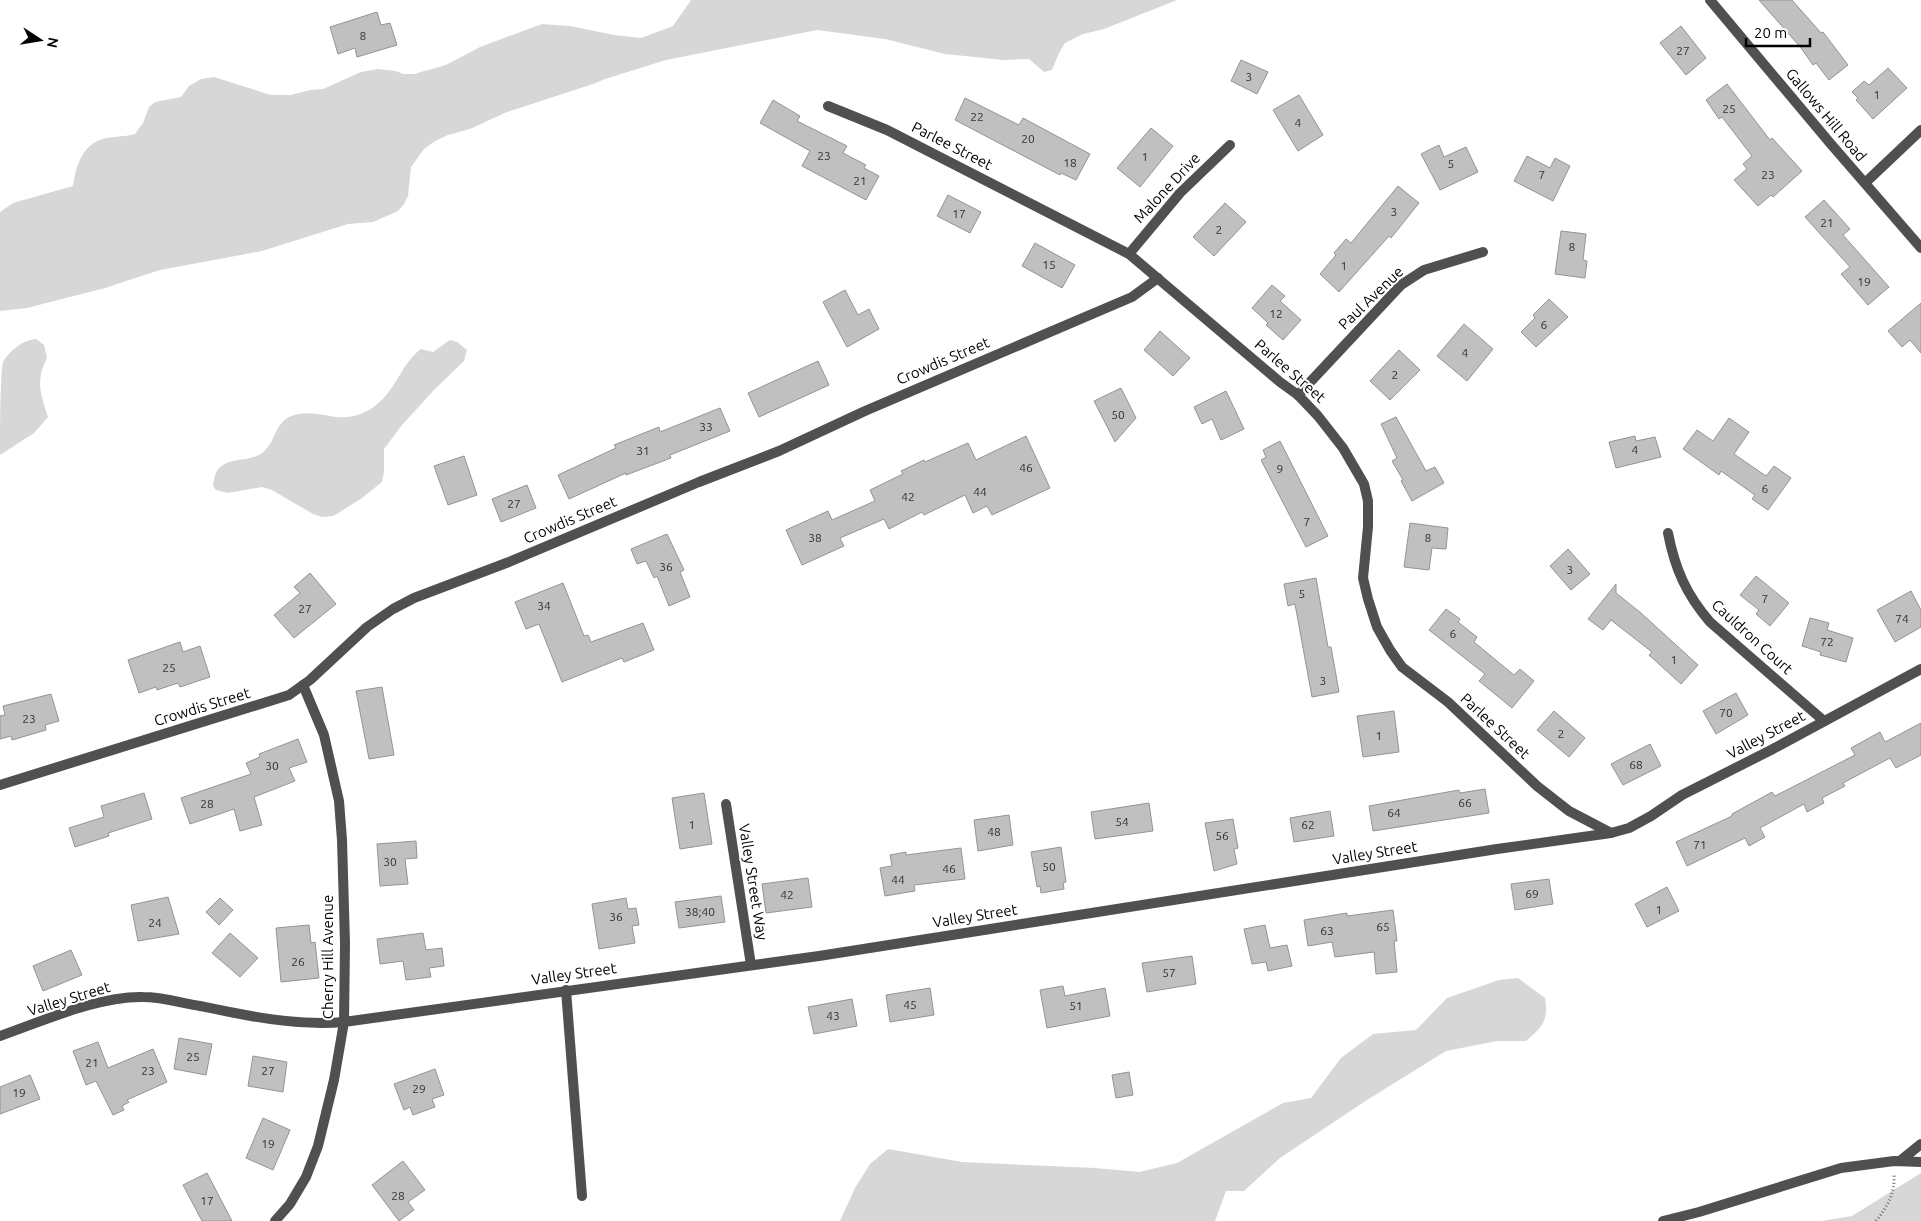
<svg xmlns="http://www.w3.org/2000/svg" width="1921" height="1221" font-family="Ubuntu,sans-serif">
  <rect width="100%" height="100%" fill="#fff"/>
  <g fill="#d7d7d7">
    <path d="M691 0H1177L1104 29 1083 34 1065 43 1059 53 1052 70 1044 72 1029 59 1004 60 945 54 885 39 817 30 666 60 605 79 593 84 507 112 470 129 448 135 435 141 424 149 411 167 408 196 404 204 398 211 373 222 348 224 262 251 160 270 105 288 27 308 0 311V212L13 203 73 186C76 166 82 145 103 139 112 136 125 137 135 134L143 123 149 107 155 102 181 97 189 86 201 79 214 77 271 95H291L310 90 323 89 361 72 378 69 396 71 403 74H414L446 65 480 47 542 24 570 26 614 35 641 38 673 26Z"/>
    <path d="M36 339 44 345 47 358C35 381 41 395 48 417L34 433 0 455C0 438 0 374 3 362 10 350 23 340 36 339Z"/>
    <path d="M450 340 457 342 467 350 464 361 434 390 402 425 384 449V472L382 482 362 498 340 512 333 516 322 517 313 514 272 490 262 487 228 493 216 490 213 486C214 482 214 475 217 471 227 456 249 463 262 453 278 441 273 418 299 414 323 410 338 424 363 413 395 399 398 366 421 349L433 352Z"/>
    <path d="M1518 978 1545 998C1549 1021 1542 1027 1526 1041H1497L1446 1051 1367 1100 1280 1158 1244 1191H1226L1215 1221H840L855 1188 870 1164 888 1149 962 1162 1095 1168 1139 1172 1177 1163 1283 1103 1311 1098 1341 1058 1373 1034 1416 1030 1447 998 1499 980Z"/>
    <polygon points="1921,1173 1921,1221 1822,1221 1852,1216"/>
  </g>
  <g fill="#c0c0c0" stroke="#949494">
    <polygon points="1759,0 1792,0 1821,33 1823,32 1848,65 1829,80 1816,63 1813,65 1801,48"/>
    <polygon points="377,12 381,25 390,23 397,45 357,57 355,48 338,54 330,27"/>
    <polygon points="1681,26 1706,58 1686,75 1660,43"/>
    <polygon points="1241,60 1268,72 1257,94 1231,81"/>
    <polygon points="1888,68 1907,88 1873,119 1856,100 1858,98 1852,92 1864,81 1869,85"/>
    <polygon points="1727,84 1770,140 1772,138 1802,171 1773,197 1771,195 1758,206 1734,180 1747,169 1743,164 1752,156 1722,117 1719,119 1706,100"/>
    <polygon points="1299,95 1323,135 1298,151 1273,110"/>
    <polygon points="965,98 1019,125 1023,118 1090,154 1076,180 1061,173 1060,175 955,120"/>
    <polygon points="773,100 800,116 797,121 847,146 843,153 866,165 864,168 879,176 866,200 802,166 810,151 760,123"/>
    <polygon points="1151,128 1173,146 1140,187 1117,168"/>
    <polygon points="1439,145 1444,157 1466,147 1478,172 1440,190 1421,154"/>
    <polygon points="1527,156 1550,168 1555,158 1570,166 1553,201 1514,181"/>
    <polygon points="1398,186 1419,203 1391,238 1389,236 1339,292 1320,274 1336,255 1334,253 1346,239 1351,243"/>
    <polygon points="948,195 981,212 970,233 937,216"/>
    <polygon points="1824,200 1850,229 1843,235 1889,287 1868,305 1841,274 1850,267 1805,217"/>
    <polygon points="1225,203 1246,222 1214,256 1193,237"/>
    <polygon points="1561,231 1586,234 1583,260 1587,261 1585,278 1555,274"/>
    <polygon points="1035,243 1075,265 1062,288 1022,266"/>
    <polygon points="1272,285 1285,296 1280,301 1301,320 1283,340 1266,325 1268,323 1252,308"/>
    <polygon points="845,290 858,315 869,309 879,329 847,347 823,302"/>
    <polygon points="1549,299 1568,317 1536,347 1521,332 1535,318 1533,315"/>
    <polygon points="1921,303 1921,353 1910,340 1902,347 1888,331"/>
    <polygon points="1464,324 1493,349 1467,381 1437,356"/>
    <polygon points="1160,331 1190,358 1173,376 1144,350"/>
    <polygon points="1399,350 1420,370 1390,400 1370,381"/>
    <polygon points="818,361 829,385 759,417 748,393"/>
    <polygon points="1121,388 1136,418 1115,442 1094,401"/>
    <polygon points="1226,391 1244,429 1221,440 1212,419 1202,424 1194,407"/>
    <polygon points="720,408 730,431 670,455 671,458 626,475 626,473 569,499 558,475 616,448 614,445 659,427 660,432"/>
    <polygon points="1396,417 1426,471 1435,467 1444,483 1412,501 1401,481 1403,480 1392,461 1397,458 1381,424"/>
    <polygon points="1729,418 1749,432 1734,454 1766,476 1774,466 1791,478 1768,510 1752,499 1755,495 1721,471 1719,475 1683,449 1697,430 1713,441"/>
    <polygon points="1026,436 1050,488 992,515 987,506 973,513 965,495 924,515 922,512 889,529 884,519 840,538 844,546 802,565 786,530 828,511 832,520 875,501 870,490 903,474 901,471 924,460 925,462 968,443 976,460"/>
    <polygon points="1635,436 1636,441 1655,437 1661,457 1616,468 1609,442"/>
    <polygon points="1280,441 1328,536 1306,547 1261,460 1266,457 1263,450"/>
    <polygon points="464,456 477,495 448,505 434,466"/>
    <polygon points="527,485 536,508 501,522 492,499"/>
    <polygon points="1410,523 1448,528 1446,549 1432,548 1429,570 1404,567"/>
    <polygon points="667,534 684,570 680,572 690,597 669,606 657,576 654,578 646,561 637,564 631,549"/>
    <polygon points="1568,549 1590,574 1571,590 1550,566"/>
    <polygon points="310,573 336,604 294,638 274,615 300,593 294,587"/>
    <polygon points="1756,576 1789,603 1770,626 1756,614 1759,610 1740,595"/>
    <polygon points="1316,578 1328,647 1331,647 1339,692 1312,697 1295,604 1288,606 1284,584"/>
    <polygon points="563,583 584,636 588,635 591,642 643,623 654,650 624,662 622,658 562,682 539,624 526,629 515,602"/>
    <polygon points="1616,584 1616,593 1641,613 1698,665 1681,684 1649,655 1652,652 1611,620 1603,630 1588,619"/>
    <polygon points="1911,591 1921,610 1921,627 1895,642 1877,610"/>
    <polygon points="1446,609 1460,619 1458,622 1477,637 1474,642 1514,675 1520,669 1534,681 1512,708 1479,681 1485,674 1429,630"/>
    <polygon points="1810,618 1829,623 1827,630 1853,638 1846,662 1820,655 1821,652 1802,646"/>
    <polygon points="180,642 183,652 200,646 210,677 180,687 178,683 157,690 156,687 139,693 128,660"/>
    <polygon points="382,687 394,755 369,759 356,691"/>
    <polygon points="1736,693 1748,715 1716,734 1703,711"/>
    <polygon points="51,694 59,721 45,725 46,730 12,740 11,736 0,739 0,716 5,715 3,706"/>
    <polygon points="1394,711 1399,752 1363,757 1357,716"/>
    <polygon points="1554,711 1585,738 1569,757 1537,730"/>
    <polygon points="1921,723 1921,755 1896,768 1890,758 1843,783 1845,786 1822,798 1824,803 1807,812 1804,804 1760,828 1765,837 1749,846 1745,838 1687,866 1676,842 1732,816 1732,814 1772,792 1775,796 1855,755 1851,748 1880,732 1885,742"/>
    <polygon points="298,739 307,762 289,768 295,781 254,797 262,825 240,831 234,809 190,824 181,798 251,774 246,763 260,757 259,754"/>
    <polygon points="1650,744 1661,766 1623,785 1611,764"/>
    <polygon points="1485,789 1489,813 1373,831 1369,806 1459,790 1460,793"/>
    <polygon points="144,793 152,819 108,833 109,836 75,847 69,828 104,817 101,806"/>
    <polygon points="704,793 712,844 680,849 672,798"/>
    <polygon points="1149,803 1153,831 1095,839 1091,812"/>
    <polygon points="1330,811 1334,836 1294,842 1290,818"/>
    <polygon points="1009,815 1013,845 978,851 974,820"/>
    <polygon points="1233,819 1238,848 1234,849 1237,864 1214,871 1205,823"/>
    <polygon points="416,841 417,858 405,859 408,884 380,886 377,844"/>
    <polygon points="1061,847 1066,882 1063,883 1064,889 1041,893 1040,886 1037,887 1031,852"/>
    <polygon points="961,848 965,879 914,885 915,891 885,896 880,868 892,866 890,855 906,852 906,855"/>
    <polygon points="808,878 812,907 766,913 762,884"/>
    <polygon points="1549,879 1553,904 1515,910 1511,884"/>
    <polygon points="1667,887 1679,911 1647,927 1635,904"/>
    <polygon points="721,896 725,922 679,928 675,902"/>
    <polygon points="168,897 179,934 138,941 131,905"/>
    <polygon points="220,898 233,910 219,925 206,912"/>
    <polygon points="626,898 628,909 636,908 639,925 632,926 635,943 599,949 592,904"/>
    <polygon points="1393,910 1397,941 1394,941 1397,972 1376,974 1374,952 1335,957 1332,942 1308,946 1304,920 1347,913 1347,916"/>
    <polygon points="309,925 311,943 315,942 319,978 281,982 276,928"/>
    <polygon points="1265,925 1270,948 1287,945 1292,966 1268,971 1266,962 1252,964 1244,929"/>
    <polygon points="230,933 258,958 240,977 212,953"/>
    <polygon points="423,933 426,950 442,948 444,966 429,968 431,977 406,980 403,961 380,964 377,939"/>
    <polygon points="71,950 82,975 43,991 33,966"/>
    <polygon points="1192,956 1196,984 1147,992 1142,963"/>
    <polygon points="1063,986 1065,996 1105,988 1110,1016 1047,1028 1040,990"/>
    <polygon points="930,988 934,1015 890,1022 886,995"/>
    <polygon points="852,999 857,1026 814,1034 808,1007"/>
    <polygon points="179,1038 212,1044 206,1075 174,1069"/>
    <polygon points="98,1042 108,1068 153,1049 167,1082 127,1100 129,1102 122,1106 124,1110 113,1115 96,1081 86,1085 73,1051"/>
    <polygon points="253,1056 287,1062 283,1092 248,1086"/>
    <polygon points="435,1069 444,1095 432,1099 435,1107 413,1115 410,1107 404,1110 394,1084"/>
    <polygon points="1129,1072 1133,1095 1116,1098 1112,1075"/>
    <polygon points="30,1075 40,1099 0,1114 0,1087"/>
    <polygon points="263,1118 290,1130 273,1170 246,1158"/>
    <polygon points="403,1161 425,1190 408,1202 414,1210 399,1221 372,1185"/>
    <polygon points="207,1173 232,1221 202,1221 183,1185"/>
  </g>
  <g fill="none" stroke-linecap="round" stroke-linejoin="round">
    <path stroke="#727272" stroke-width="3" stroke-dasharray="1 2.5" stroke-linecap="butt" d="M1876 1221C1888 1206 1895 1193 1894 1175"/>
    <g stroke="#505050" stroke-width="10">
      <polyline points="566,990 582,1196"/>
      <polyline points="1900,1161 1921,1144"/>
      <polyline points="1663,1221 1699,1212 1841,1168 1894,1161 1921,1162"/>
    </g>
    <g stroke="#505050" stroke-width="10">
      <polyline points="1710,0 1830,143 1921,248"/>
      <polyline points="828,106 887,130 1129,254 1280,382 1298,395 1318,416 1343,448 1364,484 1368,501 1368,527 1363,578 1368,599 1377,627 1390,650 1402,667 1448,702 1537,786 1569,811 1611,833"/>
      <polyline points="1865,183 1921,130"/>
      <polyline points="1129,254 1180,193 1230,145"/>
      <polyline points="1298,395 1401,285 1424,270 1483,252"/>
      <path d="M1668 533C1675 569 1686 594 1710 622L1824 721"/>
      <polyline points="0,785 289,695 310,680 367,627 393,609 414,598 509,562 699,482 779,451 865,411 1132,297 1158,278"/>
      <polyline points="726,804 751,965"/>
      <path d="M0 1036C43 1021 98 996 143 997 163 997 181 1003 200 1006 248 1016 295 1026 344 1022L819 956 1497 849 1611 833 1629 828 1651 816 1682 795 1771 750 1921 669"/>
      <polyline points="275,1221 290,1204 306,1177 318,1146 334,1080 344,1022 345,943 342,840 339,801 324,735 303,685"/>
    </g>
  </g>
  <g text-anchor="middle" stroke-width="4" stroke-linejoin="round" paint-order="stroke">
    <g font-size="12" fill="#303030">
      <text x="363" y="40">8</text>
      <text x="1683" y="55">27</text>
      <text x="1249" y="81">3</text>
      <text x="1877" y="99">1</text>
      <text x="1729" y="113">25</text>
      <text x="977" y="121">22</text>
      <text x="1298" y="127">4</text>
      <text x="1028" y="143">20</text>
      <text x="824" y="160">23</text>
      <text x="1145" y="161">1</text>
      <text x="1070" y="167">18</text>
      <text x="1451" y="168">5</text>
      <text x="1542" y="179">7</text>
      <text x="1768" y="179">23</text>
      <text x="860" y="185">21</text>
      <text x="1394" y="216">3</text>
      <text x="959" y="218">17</text>
      <text x="1827" y="227">21</text>
      <text x="1219" y="234">2</text>
      <text x="1572" y="251">8</text>
      <text x="1049" y="269">15</text>
      <text x="1344" y="270">1</text>
      <text x="1864" y="286">19</text>
      <text x="1276" y="318">12</text>
      <text x="1544" y="329">6</text>
      <text x="1465" y="357">4</text>
      <text x="1395" y="379">2</text>
      <text x="1118" y="419">50</text>
      <text x="706" y="431">33</text>
      <text x="1635" y="454">4</text>
      <text x="643" y="455">31</text>
      <text x="1026" y="472">46</text>
      <text x="1280" y="473">9</text>
      <text x="1765" y="493">6</text>
      <text x="980" y="496">44</text>
      <text x="908" y="501">42</text>
      <text x="514" y="508">27</text>
      <text x="1307" y="526">7</text>
      <text x="815" y="542">38</text>
      <text x="1428" y="542">8</text>
      <text x="666" y="571">36</text>
      <text x="1570" y="574">3</text>
      <text x="1302" y="598">5</text>
      <text x="1765" y="603">7</text>
      <text x="544" y="610">34</text>
      <text x="305" y="613">27</text>
      <text x="1902" y="623">74</text>
      <text x="1453" y="638">6</text>
      <text x="1827" y="646">72</text>
      <text x="1674" y="664">1</text>
      <text x="169" y="672">25</text>
      <text x="1323" y="685">3</text>
      <text x="1726" y="717">70</text>
      <text x="29" y="723">23</text>
      <text x="1561" y="738">2</text>
      <text x="1379" y="740">1</text>
      <text x="1636" y="769">68</text>
      <text x="272" y="770">30</text>
      <text x="1465" y="807">66</text>
      <text x="207" y="808">28</text>
      <text x="1394" y="817">64</text>
      <text x="1122" y="826">54</text>
      <text x="692" y="829">1</text>
      <text x="1308" y="829">62</text>
      <text x="994" y="836">48</text>
      <text x="1222" y="840">56</text>
      <text x="1700" y="849">71</text>
      <text x="390" y="866">30</text>
      <text x="1049" y="871">50</text>
      <text x="949" y="873">46</text>
      <text x="898" y="884">44</text>
      <text x="1532" y="898">69</text>
      <text x="787" y="899">42</text>
      <text x="1659" y="914">1</text>
      <text x="700" y="916">38;40</text>
      <text x="616" y="921">36</text>
      <text x="155" y="927">24</text>
      <text x="1383" y="931">65</text>
      <text x="1327" y="935">63</text>
      <text x="298" y="966">26</text>
      <text x="1169" y="977">57</text>
      <text x="910" y="1009">45</text>
      <text x="1076" y="1010">51</text>
      <text x="833" y="1020">43</text>
      <text x="193" y="1061">25</text>
      <text x="92" y="1067">21</text>
      <text x="148" y="1075">23</text>
      <text x="268" y="1075">27</text>
      <text x="419" y="1093">29</text>
      <text x="19" y="1097">19</text>
      <text x="268" y="1148">19</text>
      <text x="398" y="1200">28</text>
      <text x="207" y="1205">17</text>
    </g>
    <g font-size="15" fill="#000" stroke="#fff">
      <text transform="translate(1826 115) rotate(50)" y="5">Gallows Hill Road</text>
      <text transform="translate(952 146) rotate(27)" y="5">Parlee Street</text>
      <text transform="translate(1167 188) rotate(-47)" y="5">Malone Drive</text>
      <text transform="translate(1371 298) rotate(-44)" y="5">Paul Avenue</text>
      <text transform="translate(943 361) rotate(-23)" y="5">Crowdis Street</text>
      <text transform="translate(1290 371) rotate(41)" y="5">Parlee Street</text>
      <text transform="translate(570 520) rotate(-23)" y="5">Crowdis Street</text>
      <text transform="translate(1752 637) rotate(42)" y="5">Cauldron Court</text>
      <text transform="translate(202 707) rotate(-17)" y="5">Crowdis Street</text>
      <text transform="translate(1495 726) rotate(43)" y="5">Parlee Street</text>
      <text transform="translate(1766 735) rotate(-28)" y="5">Valley Street</text>
      <text transform="translate(1375 853) rotate(-9)" y="5">Valley Street</text>
      <text transform="translate(753 882) rotate(81)" y="5">Valley Street Way</text>
      <text transform="translate(975 916) rotate(-9)" y="5">Valley Street</text>
      <text transform="translate(328 957) rotate(-90)" y="5">Cherry Hill Avenue</text>
      <text transform="translate(574 974) rotate(-8)" y="5">Valley Street</text>
      <text transform="translate(69 999) rotate(-17)" y="5">Valley Street</text>
    </g>
  </g>
  <g transform="translate(40 40) rotate(102)" stroke="#ffffff" stroke-width="4" paint-order="stroke">
  <path d="M0-4L9 19L0 12L-9 19Z" fill="#000000"/>
  <text y="-8" font-size="14" font-weight="bold" text-anchor="middle" fill="#000000">N</text>
  </g>
  <path d="M1746 38v8h64v-8" fill="none" stroke="#000000" stroke-width="2.5"/>
  <text x="1754" y="38" font-size="15" fill="#000000" stroke="#ffffff" stroke-width="4" paint-order="stroke">20 m</text>
</svg>
